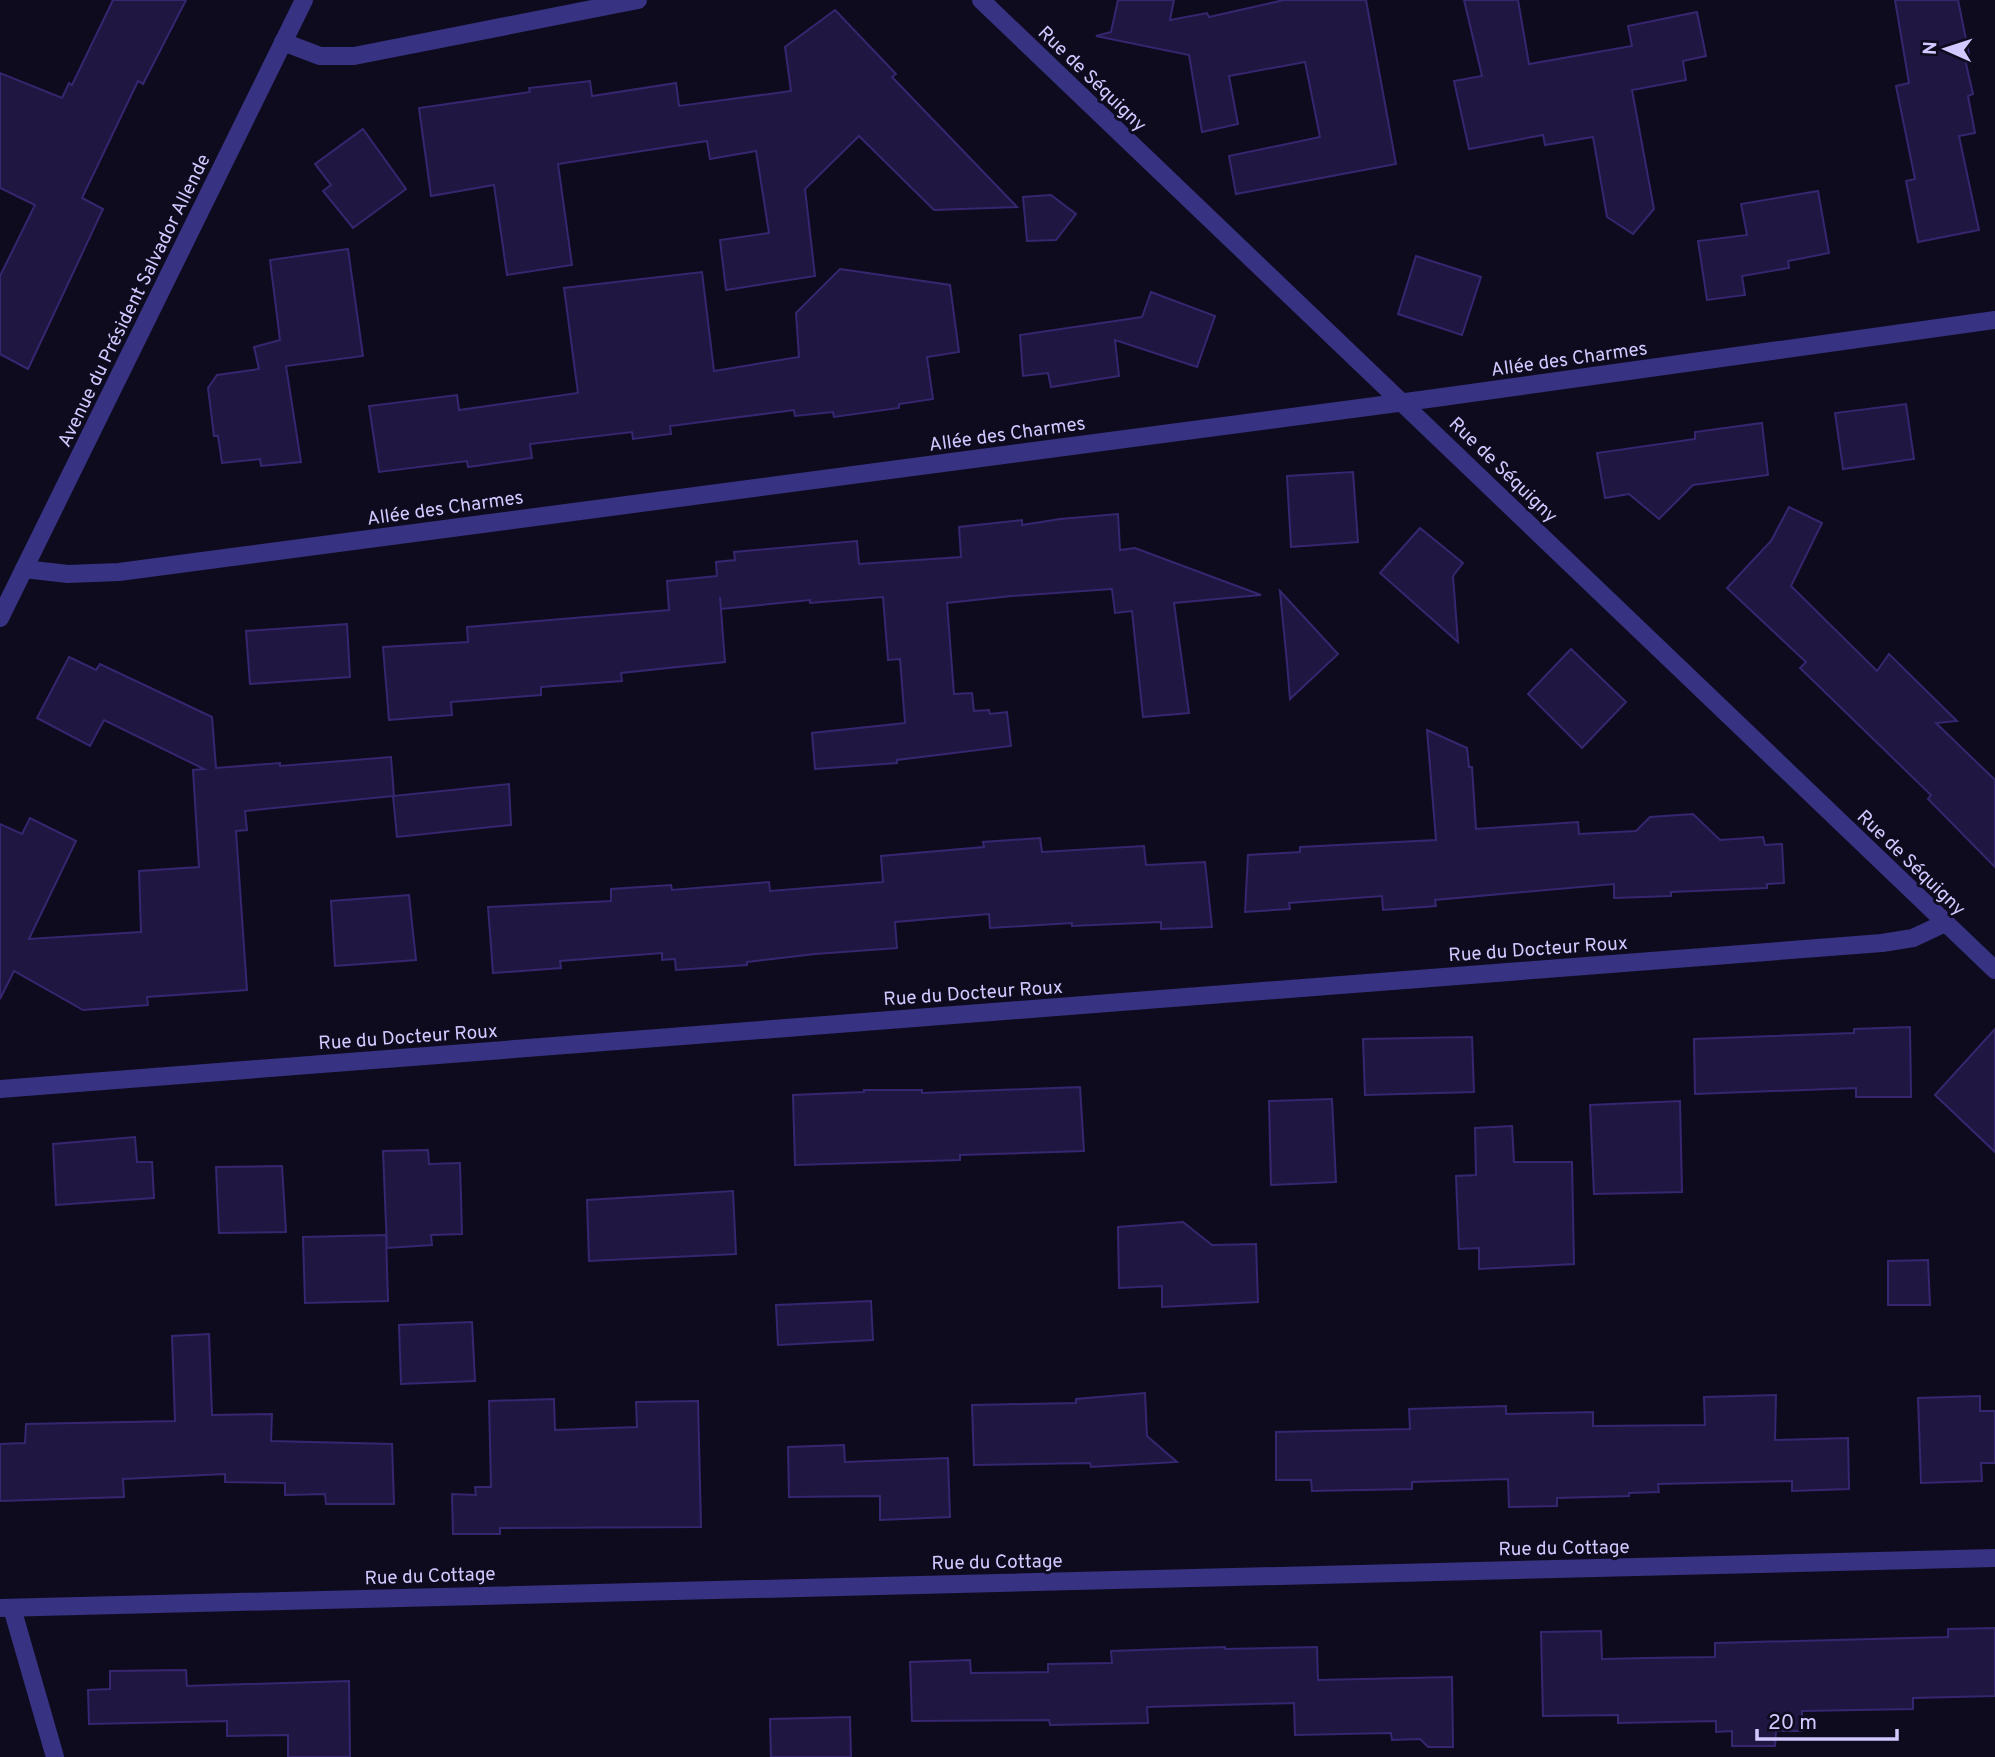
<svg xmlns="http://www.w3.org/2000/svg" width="1995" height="1757" font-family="Overpass,sans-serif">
  <rect width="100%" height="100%" fill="#0f0b1f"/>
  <g fill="#201642" stroke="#36266f" stroke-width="2">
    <polygon points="113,0 186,0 143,84 138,81 82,198 103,209 28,369 0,354 0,276 35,205 0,188 0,73 62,98 69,83 72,85"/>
    <polygon points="1118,0 1174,0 1170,20 1207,13 1209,17 1284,0 1366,0 1396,164 1236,194 1229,156 1320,137 1305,62 1229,76 1238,124 1202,132 1189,55 1096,36 1111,32"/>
    <polygon points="1464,0 1518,0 1529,64 1632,46 1628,26 1697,12 1706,56 1683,61 1686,80 1632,90 1654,209 1633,234 1607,217 1593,137 1545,145 1543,135 1469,149 1454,81 1482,76"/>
    <polygon points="1895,0 1958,0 1969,54 1964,55 1973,94 1968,96 1975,133 1959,136 1979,230 1918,242 1906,181 1915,179 1896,86 1909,83"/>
    <polygon points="835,10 896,74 892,77 1017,207 934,210 859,136 805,189 815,276 726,290 720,240 769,233 756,151 710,159 707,141 558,164 572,265 507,275 494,185 431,196 419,108 530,92 529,88 590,81 592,96 676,83 679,106 791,91 785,47"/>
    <polygon points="363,129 406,189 353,228 323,191 331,185 315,164"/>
    <polygon points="1818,191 1829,253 1788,261 1789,268 1742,276 1745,295 1707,300 1698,241 1747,235 1741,204"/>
    <polygon points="1051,195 1076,214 1056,240 1027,241 1023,197"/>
    <polygon points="348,249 363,356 286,366 301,462 261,466 260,459 222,463 218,436 214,436 208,388 217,375 259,369 254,347 280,340 270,260"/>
    <polygon points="1416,256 1481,277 1462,335 1398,314"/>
    <polygon points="840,269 950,285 959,352 927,357 933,399 899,404 899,408 834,417 833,412 795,416 794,410 670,426 671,434 633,439 632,432 530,444 532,458 468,467 467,461 379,472 369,406 457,395 459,410 578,393 564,288 702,272 714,371 799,357 796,313"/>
    <polygon points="1151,292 1215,316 1197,367 1115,340 1119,376 1051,387 1048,373 1023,376 1020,335 1142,317"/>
    <polygon points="1906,404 1914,459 1843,469 1835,413"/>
    <polygon points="1762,423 1768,475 1693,485 1659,519 1629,494 1605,498 1597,453 1695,439 1695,432"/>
    <polygon points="1353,472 1358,542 1291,547 1287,476"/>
    <polygon points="1789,507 1822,523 1791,586 1877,671 1889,654 1957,721 1936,723 1995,780 1995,867 1928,799 1931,795 1800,668 1806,662 1727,588 1771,541"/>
    <polygon points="1118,514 1120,550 1135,548 1261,595 1174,603 1189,713 1143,717 1132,611 1115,613 1112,589 1011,596 947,603 954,694 972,693 974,711 989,710 990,714 1007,712 1011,746 897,760 897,763 815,769 812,733 905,723 900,659 888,660 883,597 810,603 810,600 721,609 720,597 725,662 621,673 622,681 541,687 541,695 451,702 452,715 389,720 383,647 468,642 467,627 669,610 667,581 717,576 716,562 735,560 734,552 857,541 859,564 961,557 959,527 1022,520 1022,525 1060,519"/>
    <polygon points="1420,528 1463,563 1453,576 1458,642 1380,573"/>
    <polygon points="1280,591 1338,654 1290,699 1287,663"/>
    <polygon points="347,624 350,677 250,684 246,631"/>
    <polygon points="1571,649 1626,702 1582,748 1528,694"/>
    <polygon points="69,657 96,670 100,664 212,717 216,768 280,763 280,766 391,757 394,796 509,784 511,825 397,837 393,796 245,811 247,830 236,831 247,990 147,997 148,1005 83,1010 14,971 0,999 0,824 22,834 30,818 76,841 29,939 141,932 139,871 199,867 193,770 204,769 104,720 90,746 37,718"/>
    <polygon points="1427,730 1467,748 1469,767 1472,767 1476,829 1578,822 1579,834 1636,831 1650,817 1693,814 1720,840 1763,837 1765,845 1782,844 1784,883 1767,884 1767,888 1671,892 1671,896 1614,898 1614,884 1435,900 1436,906 1383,910 1382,896 1289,903 1290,909 1245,912 1248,855 1300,852 1300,847 1436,840"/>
    <polygon points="1040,838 1042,852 1144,846 1146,865 1205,862 1212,927 1161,929 1161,922 1072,926 1072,923 990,928 989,914 895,922 897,948 815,954 747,962 747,965 676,970 675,959 662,960 662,953 560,961 561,968 493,973 488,907 611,901 611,889 671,885 672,890 769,882 770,891 883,882 881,856 984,847 983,842"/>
    <polygon points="409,895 416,960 335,966 331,901"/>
    <polygon points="1910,1027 1911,1097 1856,1097 1856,1088 1695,1094 1694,1039 1854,1033 1854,1029"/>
    <polygon points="1995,1029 1995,1152 1935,1095"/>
    <polygon points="1472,1037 1474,1092 1365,1095 1363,1039"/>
    <polygon points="1080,1087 1084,1151 960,1155 960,1160 795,1165 793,1095 864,1092 864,1090 922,1090 922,1093"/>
    <polygon points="1332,1099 1336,1182 1271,1185 1269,1101"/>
    <polygon points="1680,1101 1682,1192 1594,1194 1590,1105"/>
    <polygon points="1512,1126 1514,1162 1572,1162 1574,1264 1479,1269 1479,1248 1459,1249 1456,1176 1476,1175 1475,1128"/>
    <polygon points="135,1137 137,1162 152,1162 154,1198 56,1205 53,1144"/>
    <polygon points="428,1150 429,1164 460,1163 462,1234 431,1235 432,1245 387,1248 383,1151"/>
    <polygon points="282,1166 286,1232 219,1233 216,1167"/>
    <polygon points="733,1191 736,1254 589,1261 587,1200"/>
    <polygon points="1183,1222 1212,1245 1256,1244 1258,1302 1162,1307 1162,1286 1119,1288 1118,1227"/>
    <polygon points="386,1235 388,1301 305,1303 303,1237"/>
    <polygon points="1928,1260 1930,1305 1888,1305 1888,1261"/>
    <polygon points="871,1301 873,1340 778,1345 776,1305"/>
    <polygon points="472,1322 475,1381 401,1384 399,1325"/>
    <polygon points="209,1334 212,1415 272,1414 271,1441 392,1444 394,1504 326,1504 325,1494 285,1495 285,1483 225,1482 225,1474 123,1479 124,1497 0,1501 0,1444 25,1443 26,1424 175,1421 172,1336"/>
    <polygon points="1145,1393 1147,1436 1177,1462 1091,1467 1090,1463 974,1465 972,1405 1076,1403 1076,1399"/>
    <polygon points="1776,1395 1775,1440 1848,1438 1849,1489 1792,1491 1792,1481 1658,1484 1659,1492 1629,1493 1629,1496 1557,1498 1557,1506 1509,1507 1508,1479 1412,1482 1412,1489 1312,1491 1311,1480 1276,1480 1276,1432 1410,1429 1409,1409 1506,1406 1506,1414 1593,1412 1593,1426 1705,1425 1704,1397"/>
    <polygon points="1980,1396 1980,1411 1995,1411 1995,1463 1981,1463 1982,1481 1921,1483 1918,1398"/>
    <polygon points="554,1399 555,1430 637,1427 636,1402 698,1401 701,1527 500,1528 500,1534 453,1534 452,1494 476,1495 475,1487 491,1487 489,1401"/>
    <polygon points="844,1445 845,1462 948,1458 950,1517 880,1520 880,1496 789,1497 788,1447"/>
    <polygon points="1995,1628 1995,1696 1913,1698 1913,1709 1802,1711 1802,1731 1776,1731 1775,1746 1732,1746 1732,1731 1716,1732 1716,1721 1618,1723 1618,1715 1543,1716 1541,1632 1601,1631 1602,1659 1647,1658 1715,1657 1715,1643 1948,1637 1948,1629"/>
    <polygon points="1225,1647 1225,1649 1317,1647 1318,1680 1452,1677 1453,1747 1428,1747 1420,1739 1392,1740 1391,1733 1295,1735 1294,1703 1147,1707 1148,1723 1050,1725 1049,1720 912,1721 910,1662 970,1660 971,1673 1048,1672 1048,1664 1112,1663 1111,1651"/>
    <polygon points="186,1670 187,1686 349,1681 350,1757 288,1757 288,1735 227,1736 227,1721 89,1724 88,1690 110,1689 110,1671"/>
    <polygon points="850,1717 851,1757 771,1757 770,1719"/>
  </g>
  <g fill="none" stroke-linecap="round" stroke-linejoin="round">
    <g stroke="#373282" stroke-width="18">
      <polyline points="981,0 1995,970"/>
      <polyline points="283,42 320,56 354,56 638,0"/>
      <polyline points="24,569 68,574 119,572 1428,399 1995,320"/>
      <polyline points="0,618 304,0"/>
      <polyline points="0,1089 1882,943 1913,938 1945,923"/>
      <polyline points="0,1608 1995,1558"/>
      <polyline points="12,1608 55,1757"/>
    </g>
  </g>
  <g text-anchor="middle" stroke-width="6" stroke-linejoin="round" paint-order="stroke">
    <g font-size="19" fill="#d1c9ff" stroke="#0f0b1f">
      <text transform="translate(1093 78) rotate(44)" y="7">Rue de Séquigny</text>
      <text transform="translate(133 300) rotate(-64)" y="7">Avenue du Président Salvador Allende</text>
      <text transform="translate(1569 358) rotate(-8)" y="7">Allée des Charmes</text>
      <text transform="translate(1007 433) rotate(-8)" y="7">Allée des Charmes</text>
      <text transform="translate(1504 469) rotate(44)" y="7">Rue de Séquigny</text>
      <text transform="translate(445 507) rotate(-8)" y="7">Allée des Charmes</text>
      <text transform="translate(1912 862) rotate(44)" y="7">Rue de Séquigny</text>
      <text transform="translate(1538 948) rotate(-4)" y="7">Rue du Docteur Roux</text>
      <text transform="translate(973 992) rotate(-4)" y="7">Rue du Docteur Roux</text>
      <text transform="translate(408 1036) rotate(-4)" y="7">Rue du Docteur Roux</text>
      <text transform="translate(1564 1547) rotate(-1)" y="7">Rue du Cottage</text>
      <text transform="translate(997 1561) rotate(-1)" y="7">Rue du Cottage</text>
      <text transform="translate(430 1575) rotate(-2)" y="7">Rue du Cottage</text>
    </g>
  </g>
  <g transform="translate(1946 49) rotate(273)" stroke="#0f0b1f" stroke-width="5" paint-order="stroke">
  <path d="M0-5L12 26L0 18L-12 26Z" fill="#d1c9ff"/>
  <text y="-10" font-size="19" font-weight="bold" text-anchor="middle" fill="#d1c9ff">N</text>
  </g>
  <path d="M1757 1729v10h140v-10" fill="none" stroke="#d1c9ff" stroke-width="3.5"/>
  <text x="1768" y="1729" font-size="21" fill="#d1c9ff" stroke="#0f0b1f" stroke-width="5" paint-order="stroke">20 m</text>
</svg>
